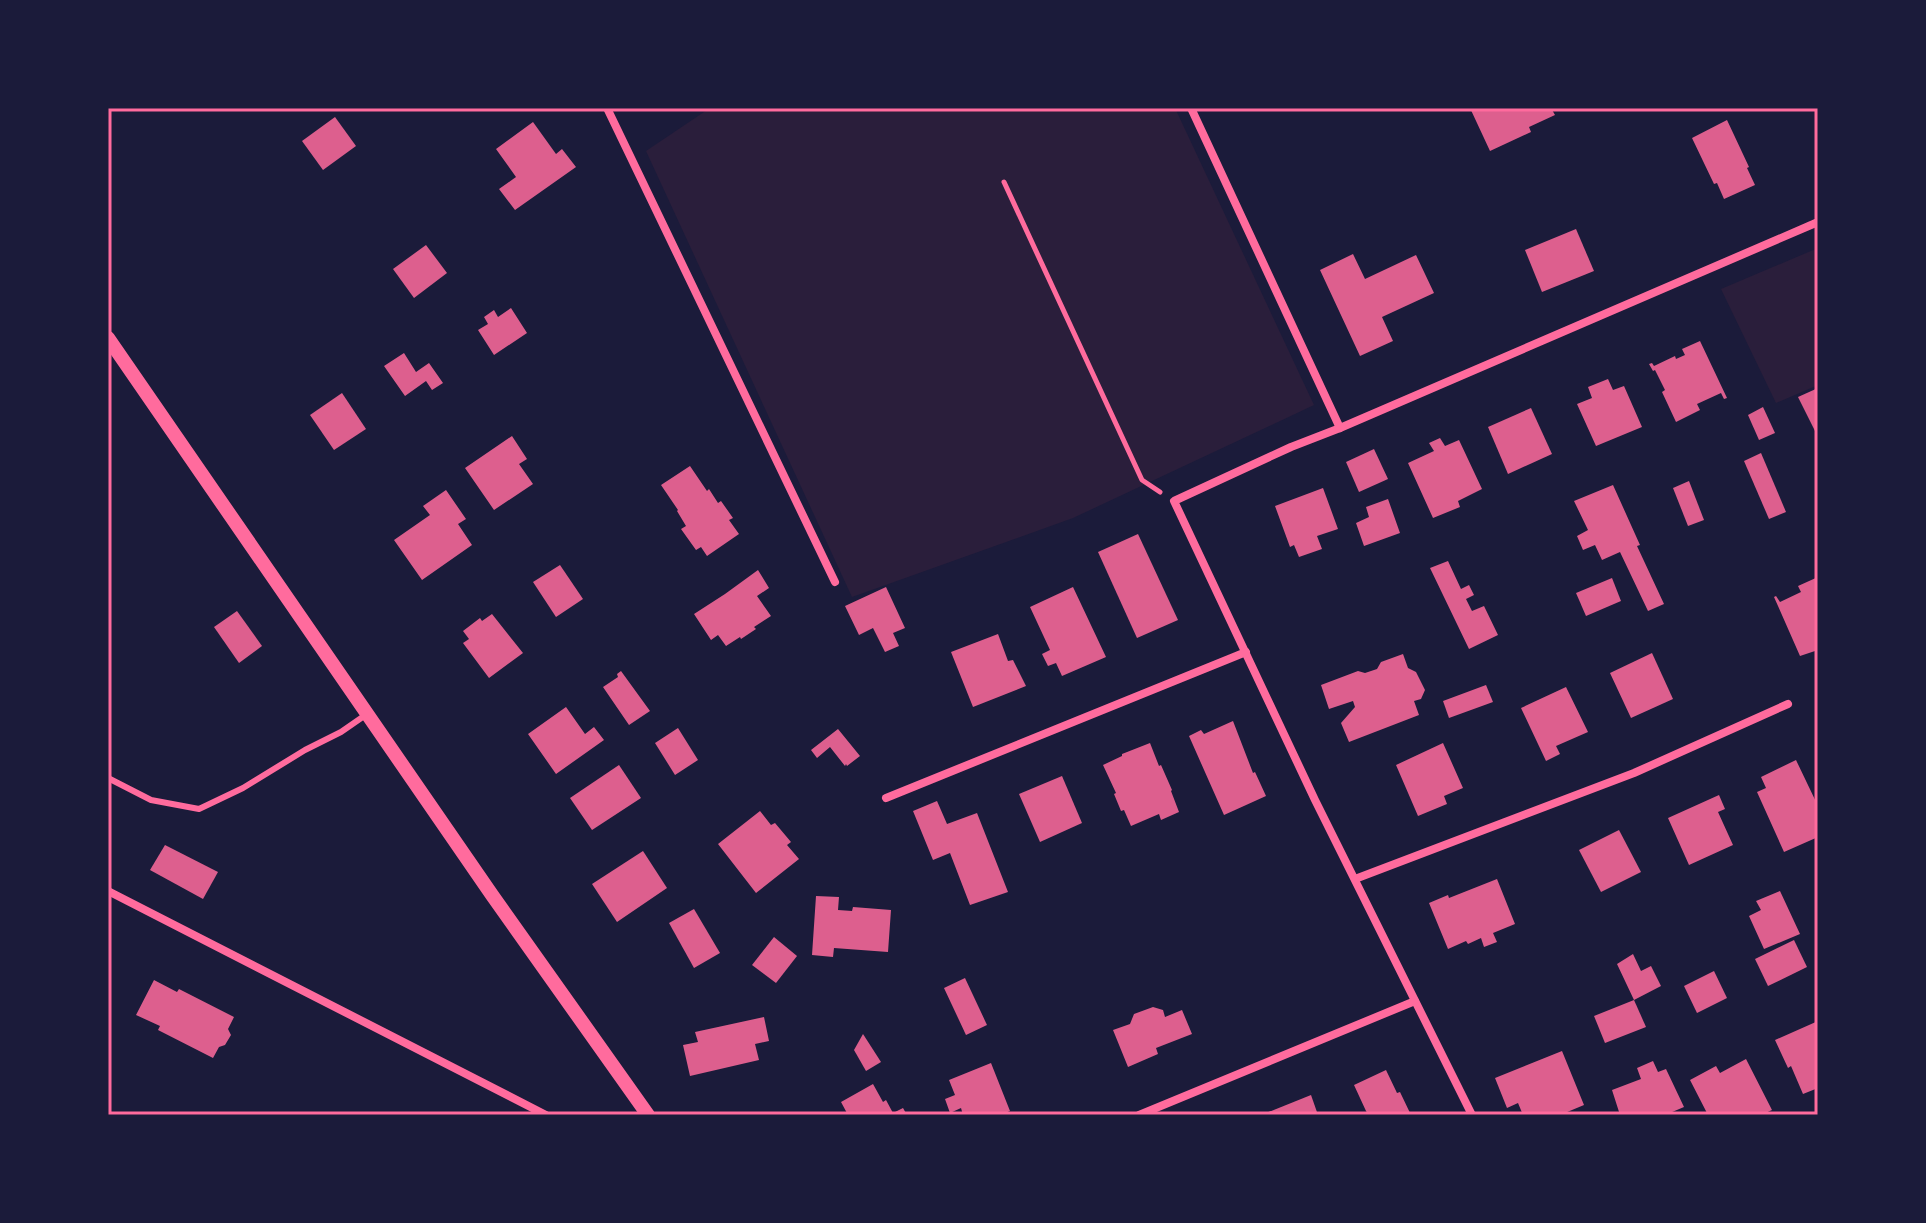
<svg xmlns="http://www.w3.org/2000/svg" width="1926" height="1223" font-family="'Alegreya Sans',sans-serif">
  <rect width="100%" height="100%" fill="#1b1b3a"/>
  <g fill="#2a1e3b">
    <polygon points="710,108 1175,108 1314,405 1073,518 852,597 646,151"/>
    <polygon points="1818,248 1818,385 1776,403 1721,289"/>
  </g>
  <g fill="#dd5f8e">
    <polygon points="1470,108 1551,108 1555,115 1529,127 1531,132 1490,151"/>
    <polygon points="335,117 356,146 323,170 302,141"/>
    <polygon points="1727,120 1749,167 1747,168 1755,185 1724,199 1717,183 1714,184 1692,138"/>
    <polygon points="533,122 556,154 562,149 576,167 515,210 499,189 516,177 496,149"/>
    <polygon points="1576,229 1594,271 1542,292 1525,250"/>
    <polygon points="426,245 447,273 414,298 393,269"/>
    <polygon points="1353,254 1365,279 1416,255 1434,293 1382,317 1393,341 1360,356 1320,270"/>
    <polygon points="511,308 527,333 494,355 478,330 488,324 484,317 494,310 498,317"/>
    <polygon points="1700,341 1727,398 1724,399 1721,393 1697,404 1700,410 1676,422 1662,392 1665,390 1655,370 1653,371 1649,364 1652,363 1654,366 1675,356 1676,359 1685,355 1682,349"/>
    <polygon points="404,353 416,372 429,363 443,383 432,390 426,381 405,396 384,366"/>
    <polygon points="1608,379 1613,390 1624,386 1642,427 1596,446 1577,404 1592,398 1588,387"/>
    <polygon points="1818,388 1818,437 1798,397"/>
    <polygon points="342,393 366,429 334,450 310,415"/>
    <polygon points="1763,407 1775,433 1759,440 1748,415"/>
    <polygon points="1531,408 1552,454 1508,474 1488,427"/>
    <polygon points="512,436 527,459 519,464 533,484 494,510 465,468"/>
    <polygon points="1440,438 1445,446 1459,440 1482,489 1458,501 1460,507 1433,518 1408,463 1434,451 1429,443"/>
    <polygon points="1374,449 1388,479 1359,492 1346,462"/>
    <polygon points="1761,453 1786,512 1769,519 1744,461"/>
    <polygon points="690,466 707,491 709,489 718,503 721,501 733,518 729,520 739,534 707,556 701,547 696,550 681,529 686,526 677,511 678,510 661,485"/>
    <polygon points="1689,481 1704,520 1688,526 1673,488"/>
    <polygon points="1613,485 1640,545 1637,546 1664,604 1648,611 1620,552 1602,560 1595,545 1583,550 1577,536 1588,530 1574,501"/>
    <polygon points="1323,488 1338,529 1317,536 1322,549 1299,557 1294,545 1290,547 1275,506"/>
    <polygon points="446,490 466,519 458,524 472,545 422,580 394,540 430,515 423,506"/>
    <polygon points="1388,499 1400,533 1364,546 1356,523 1369,517 1366,507"/>
    <polygon points="1138,534 1178,620 1137,638 1098,552"/>
    <polygon points="1448,561 1461,589 1469,585 1474,595 1466,599 1472,611 1484,606 1498,635 1469,649 1430,568"/>
    <polygon points="560,565 583,599 556,617 533,582"/>
    <polygon points="758,570 769,588 757,596 771,616 754,627 756,629 741,639 740,637 726,646 718,635 711,640 694,614 725,594"/>
    <polygon points="1818,577 1818,650 1800,656 1774,597 1776,596 1780,602 1801,592 1798,586"/>
    <polygon points="1612,578 1621,601 1586,616 1576,593"/>
    <polygon points="886,587 905,628 893,633 899,646 885,652 873,628 859,635 845,606"/>
    <polygon points="1073,587 1106,657 1062,676 1056,663 1048,666 1042,654 1050,650 1030,607"/>
    <polygon points="237,611 262,646 239,663 214,627"/>
    <polygon points="492,614 523,653 489,678 463,643 469,639 463,631 480,618 482,621"/>
    <polygon points="998,634 1008,661 1013,660 1026,686 973,707 951,652"/>
    <polygon points="1652,653 1673,699 1631,718 1610,673"/>
    <polygon points="1403,654 1408,668 1416,672 1425,690 1421,699 1414,701 1419,715 1349,742 1341,723 1355,707 1353,701 1329,709 1321,685 1358,671 1365,673 1377,669 1381,662"/>
    <polygon points="621,671 650,711 629,725 603,687 618,677 617,674"/>
    <polygon points="1486,685 1493,702 1449,718 1443,701"/>
    <polygon points="1566,687 1588,732 1556,746 1560,754 1546,761 1521,708"/>
    <polygon points="566,707 585,734 594,727 604,740 556,774 528,734"/>
    <polygon points="1233,721 1253,773 1255,772 1266,796 1224,815 1189,736 1201,730 1204,734"/>
    <polygon points="678,728 698,760 675,775 655,743"/>
    <polygon points="838,729 860,756 847,766 846,764 845,766 830,747 817,758 811,750"/>
    <polygon points="1150,743 1159,766 1161,765 1172,790 1171,791 1179,812 1161,820 1159,814 1131,826 1124,810 1121,811 1114,794 1116,793 1103,765 1122,756 1122,754"/>
    <polygon points="1443,743 1463,788 1444,796 1447,804 1418,816 1396,765"/>
    <polygon points="1796,760 1818,806 1818,837 1784,852 1757,792 1766,788 1761,777"/>
    <polygon points="619,765 641,798 592,830 570,798"/>
    <polygon points="1062,776 1082,823 1040,842 1019,794"/>
    <polygon points="1719,795 1725,809 1718,812 1733,845 1689,865 1668,818"/>
    <polygon points="937,801 947,824 977,813 1008,892 970,905 950,853 933,860 913,811"/>
    <polygon points="760,811 771,825 775,823 791,842 787,845 799,859 756,893 718,844"/>
    <polygon points="1619,830 1641,872 1601,892 1579,850"/>
    <polygon points="165,845 218,872 203,899 150,870"/>
    <polygon points="643,851 667,888 617,922 592,884"/>
    <polygon points="1497,879 1515,924 1493,933 1497,942 1484,947 1481,938 1468,944 1466,941 1448,949 1429,903 1448,895 1449,898"/>
    <polygon points="1780,891 1800,934 1764,949 1749,916 1761,910 1756,901"/>
    <polygon points="816,896 839,897 838,910 852,911 853,907 891,910 888,952 834,948 833,957 812,955"/>
    <polygon points="694,909 720,953 694,968 669,923"/>
    <polygon points="774,937 797,956 776,983 752,965"/>
    <polygon points="1794,940 1807,967 1768,986 1755,959"/>
    <polygon points="1633,954 1641,971 1651,966 1661,986 1634,1000 1617,964"/>
    <polygon points="1714,971 1727,998 1697,1013 1684,986"/>
    <polygon points="965,978 987,1025 966,1035 944,988"/>
    <polygon points="154,980 177,992 179,989 234,1017 228,1029 231,1035 225,1045 219,1047 213,1058 158,1030 160,1026 136,1015"/>
    <polygon points="1634,1000 1646,1027 1605,1043 1594,1016"/>
    <polygon points="1153,1007 1163,1010 1165,1017 1182,1010 1192,1034 1156,1048 1158,1054 1128,1067 1113,1030 1130,1024 1134,1014"/>
    <polygon points="764,1017 769,1041 755,1044 759,1060 690,1076 683,1045 698,1042 695,1032"/>
    <polygon points="1818,1021 1818,1088 1803,1094 1791,1066 1788,1068 1775,1040"/>
    <polygon points="863,1034 881,1062 866,1071 854,1050"/>
    <polygon points="1562,1051 1584,1105 1560,1115 1523,1115 1518,1103 1507,1108 1495,1078"/>
    <polygon points="1746,1059 1772,1110 1761,1115 1708,1115 1690,1080 1716,1066 1720,1073"/>
    <polygon points="1653,1061 1658,1072 1666,1069 1684,1107 1665,1115 1620,1115 1612,1090 1641,1079 1637,1068"/>
    <polygon points="991,1063 1010,1111 1000,1115 963,1115 961,1108 950,1113 945,1099 955,1095 949,1080"/>
    <polygon points="1386,1070 1397,1093 1400,1092 1411,1115 1369,1115 1366,1111 1354,1085"/>
    <polygon points="873,1084 883,1102 886,1100 893,1113 903,1108 907,1115 848,1115 841,1102"/>
    <polygon points="1311,1095 1318,1115 1261,1115"/>
  </g>
  <g fill="none" stroke-linecap="round" stroke-linejoin="round">
    <polyline stroke="#ff6b9d" stroke-width="5" points="1004,182 1142,480 1160,492"/>
    <polyline stroke="#ff6b9d" stroke-width="6" points="108,778 151,800 199,809 243,788 305,750 341,732 367,714"/>
    <g stroke="#ff6b9d" stroke-width="8">
      <polyline points="607,108 835,582"/>
      <polyline points="1191,108 1340,428"/>
      <polyline points="886,798 1246,652"/>
      <polyline points="1355,879 1634,773 1788,704"/>
      <polyline points="108,891 546,1115"/>
      <polyline points="1139,1115 1415,1001"/>
      <polyline points="1472,1115 1315,800 1174,501 1291,447 1340,428 1818,222"/>
    </g>
    <polyline stroke="#ff6b9d" stroke-width="14" points="108,338 492,895 648,1115"/>
  </g>
  <rect width="1926" height="1223" fill="none" stroke="#1b1b3a" stroke-width="220"/>
  <rect x="110" y="110" width="1706" height="1003" fill="none" stroke="#ff6b9d" stroke-width="3"/>
</svg>
